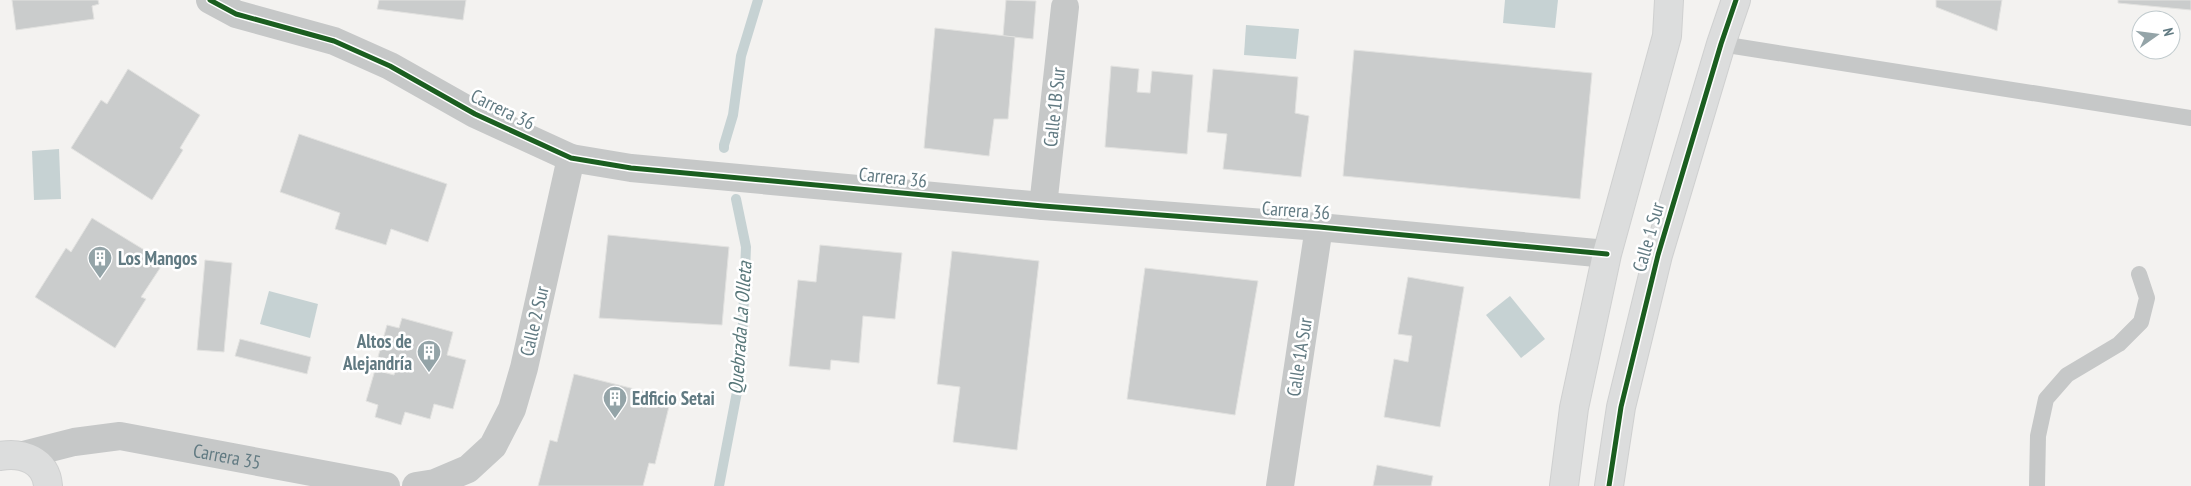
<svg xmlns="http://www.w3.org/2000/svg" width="2191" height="486" font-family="'PT Sans Narrow',sans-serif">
  <rect width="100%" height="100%" fill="#f3f2f0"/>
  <g fill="#c6d2d3">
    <polygon points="1505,0 1558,0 1555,28 1503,23"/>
    <polygon points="1246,25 1299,29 1296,59 1244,55"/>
    <polygon points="59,149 61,199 34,200 32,151"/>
    <polygon points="269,291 318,304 310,338 260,324"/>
    <polygon points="1510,296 1545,339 1521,358 1486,315"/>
  </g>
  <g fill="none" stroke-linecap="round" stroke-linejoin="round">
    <g stroke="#c6d2d3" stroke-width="10">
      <polyline points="724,148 724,145 733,115 741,56 758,0"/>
      <polyline points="719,486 741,371 746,247 736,199"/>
    </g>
  </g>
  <g fill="#cacccc" stroke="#e2e2e0">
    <polygon points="12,0 98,0 99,4 92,6 94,19 16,30"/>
    <polygon points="379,0 466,0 463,20 377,9"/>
    <polygon points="1006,0 1036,1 1033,39 1003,36"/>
    <polygon points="1936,0 2002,0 1997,31 1936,7"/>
    <polygon points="2118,0 2191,0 2191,10 2118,3"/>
    <polygon points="935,28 1015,37 1008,119 994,119 989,156 924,148"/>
    <polygon points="1354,50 1592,73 1580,199 1343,176"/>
    <polygon points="1111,66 1139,69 1137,92 1150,93 1152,71 1193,75 1187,154 1105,147"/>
    <polygon points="128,69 200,115 180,148 183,150 152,200 71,148 101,100 107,104"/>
    <polygon points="1213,69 1298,77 1295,113 1309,116 1301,177 1223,169 1227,134 1207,132"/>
    <polygon points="299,134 447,184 428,242 391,229 386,245 335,229 340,213 280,192"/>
    <polygon points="92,218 164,262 141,297 146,299 115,348 35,297 66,248 71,252"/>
    <polygon points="608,235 729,247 722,325 599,318"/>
    <polygon points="820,245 902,253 895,319 863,316 859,363 831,360 830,370 789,366 798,280 816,282"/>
    <polygon points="952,251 1039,261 1017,450 953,442 960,387 937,384"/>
    <polygon points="205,260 232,263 224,352 197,350"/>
    <polygon points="1145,268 1258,281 1235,415 1127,399"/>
    <polygon points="1408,277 1464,287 1440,427 1384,417 1394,359 1408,362 1412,336 1398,334"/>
    <polygon points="402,318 453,332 447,355 466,360 453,409 434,404 430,419 405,412 401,425 375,417 378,405 366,401 375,370 394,375 397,363 378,357 387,325 399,328"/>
    <polygon points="240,339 311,357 307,374 235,356"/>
    <polygon points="574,374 671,398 655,464 649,463 643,486 538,486 550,440 557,442"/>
    <polygon points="1377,465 1433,476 1431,486 1373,486"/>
  </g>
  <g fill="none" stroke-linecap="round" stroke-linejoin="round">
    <defs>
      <g id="secondary">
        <path d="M0 456C22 452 46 460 48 486"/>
        <polyline points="1564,486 1574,408 1607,254 1667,36 1669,0"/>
        <polyline points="1609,486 1621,407 1658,255 1721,44 1736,0"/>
      </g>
    </defs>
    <use href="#secondary" stroke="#cfd0d0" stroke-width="30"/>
    <g stroke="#c6c8c8" stroke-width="16">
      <polyline points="1721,44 2191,118"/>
      <polyline points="2037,486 2038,436 2046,399 2067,375 2119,344 2141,322 2147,298 2139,274"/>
    </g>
    <g stroke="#c6c8c8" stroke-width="28">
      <polyline points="210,0 236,14 334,41 390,66 475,114 571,158 631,168 1043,206 1319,227 1607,254"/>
      <polyline points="1043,206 1065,7"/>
      <path id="s1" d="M23 455 74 442 120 436 386 486"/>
      <polyline points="416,486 435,483 468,469 493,446 512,409 524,368 571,158"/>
      <polyline points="1280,486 1319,227"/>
    </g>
    <use href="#secondary" stroke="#dcdddd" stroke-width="28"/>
    <defs>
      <g id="cycleway">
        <polyline points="210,0 236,14 334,41 390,66 475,114 571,158 631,168 1043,206 1319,227 1607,254"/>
        <polyline points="1609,486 1621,407 1658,255 1721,44 1736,0"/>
      </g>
    </defs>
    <use href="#cycleway" stroke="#fff" stroke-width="8"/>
    <use href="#cycleway" stroke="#1b5e20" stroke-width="5"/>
  </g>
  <defs>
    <symbol id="building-pin" viewBox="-11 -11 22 30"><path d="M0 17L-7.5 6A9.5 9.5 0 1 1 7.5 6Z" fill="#94a4a8" stroke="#fff"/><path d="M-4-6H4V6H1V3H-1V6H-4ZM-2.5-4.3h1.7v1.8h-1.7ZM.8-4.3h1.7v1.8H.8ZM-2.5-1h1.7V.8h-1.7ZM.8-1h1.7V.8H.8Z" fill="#fff"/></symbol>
  </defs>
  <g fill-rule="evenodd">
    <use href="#building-pin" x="86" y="244" width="28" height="38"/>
    <use href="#building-pin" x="415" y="338" width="28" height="38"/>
    <use href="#building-pin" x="601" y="384" width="28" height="38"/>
  </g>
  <g text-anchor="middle" stroke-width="5" stroke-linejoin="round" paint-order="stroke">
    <g font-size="19" fill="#617a82" stroke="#fff">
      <text transform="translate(1054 107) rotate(-84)" y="7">Calle 1B Sur</text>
      <text transform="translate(503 109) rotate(26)" y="7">Carrera 36</text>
      <text transform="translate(893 177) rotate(6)" y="7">Carrera 36</text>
      <text transform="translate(1296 210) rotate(4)" y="7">Carrera 36</text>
      <text transform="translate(1648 237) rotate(-74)" y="7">Calle 1 Sur</text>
      <text transform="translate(534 321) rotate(-77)" y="7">Calle 2 Sur</text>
      <text transform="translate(1299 357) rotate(-81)" y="7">Calle 1A Sur</text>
      <text dy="7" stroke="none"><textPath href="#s1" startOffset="208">Carrera 35</textPath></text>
    </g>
    <g font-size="19" font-weight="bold" fill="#617a82" stroke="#fff" text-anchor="start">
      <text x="118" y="265">Los Mangos</text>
      <text x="412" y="348" text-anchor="end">Altos de<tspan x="412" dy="22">Alejandría</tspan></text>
      <text x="632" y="405">Edficio Setai</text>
    </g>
    <g font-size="20" font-style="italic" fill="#587779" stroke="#fff">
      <text transform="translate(740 328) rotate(-86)" y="7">Quebrada La Olleta</text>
    </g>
  </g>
  <g transform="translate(2156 35) rotate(76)"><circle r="24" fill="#ffffff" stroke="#c0cacd"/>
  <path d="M0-4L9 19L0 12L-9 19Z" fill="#94a4a8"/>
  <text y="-8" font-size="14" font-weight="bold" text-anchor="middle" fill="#617a82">N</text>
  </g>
</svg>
